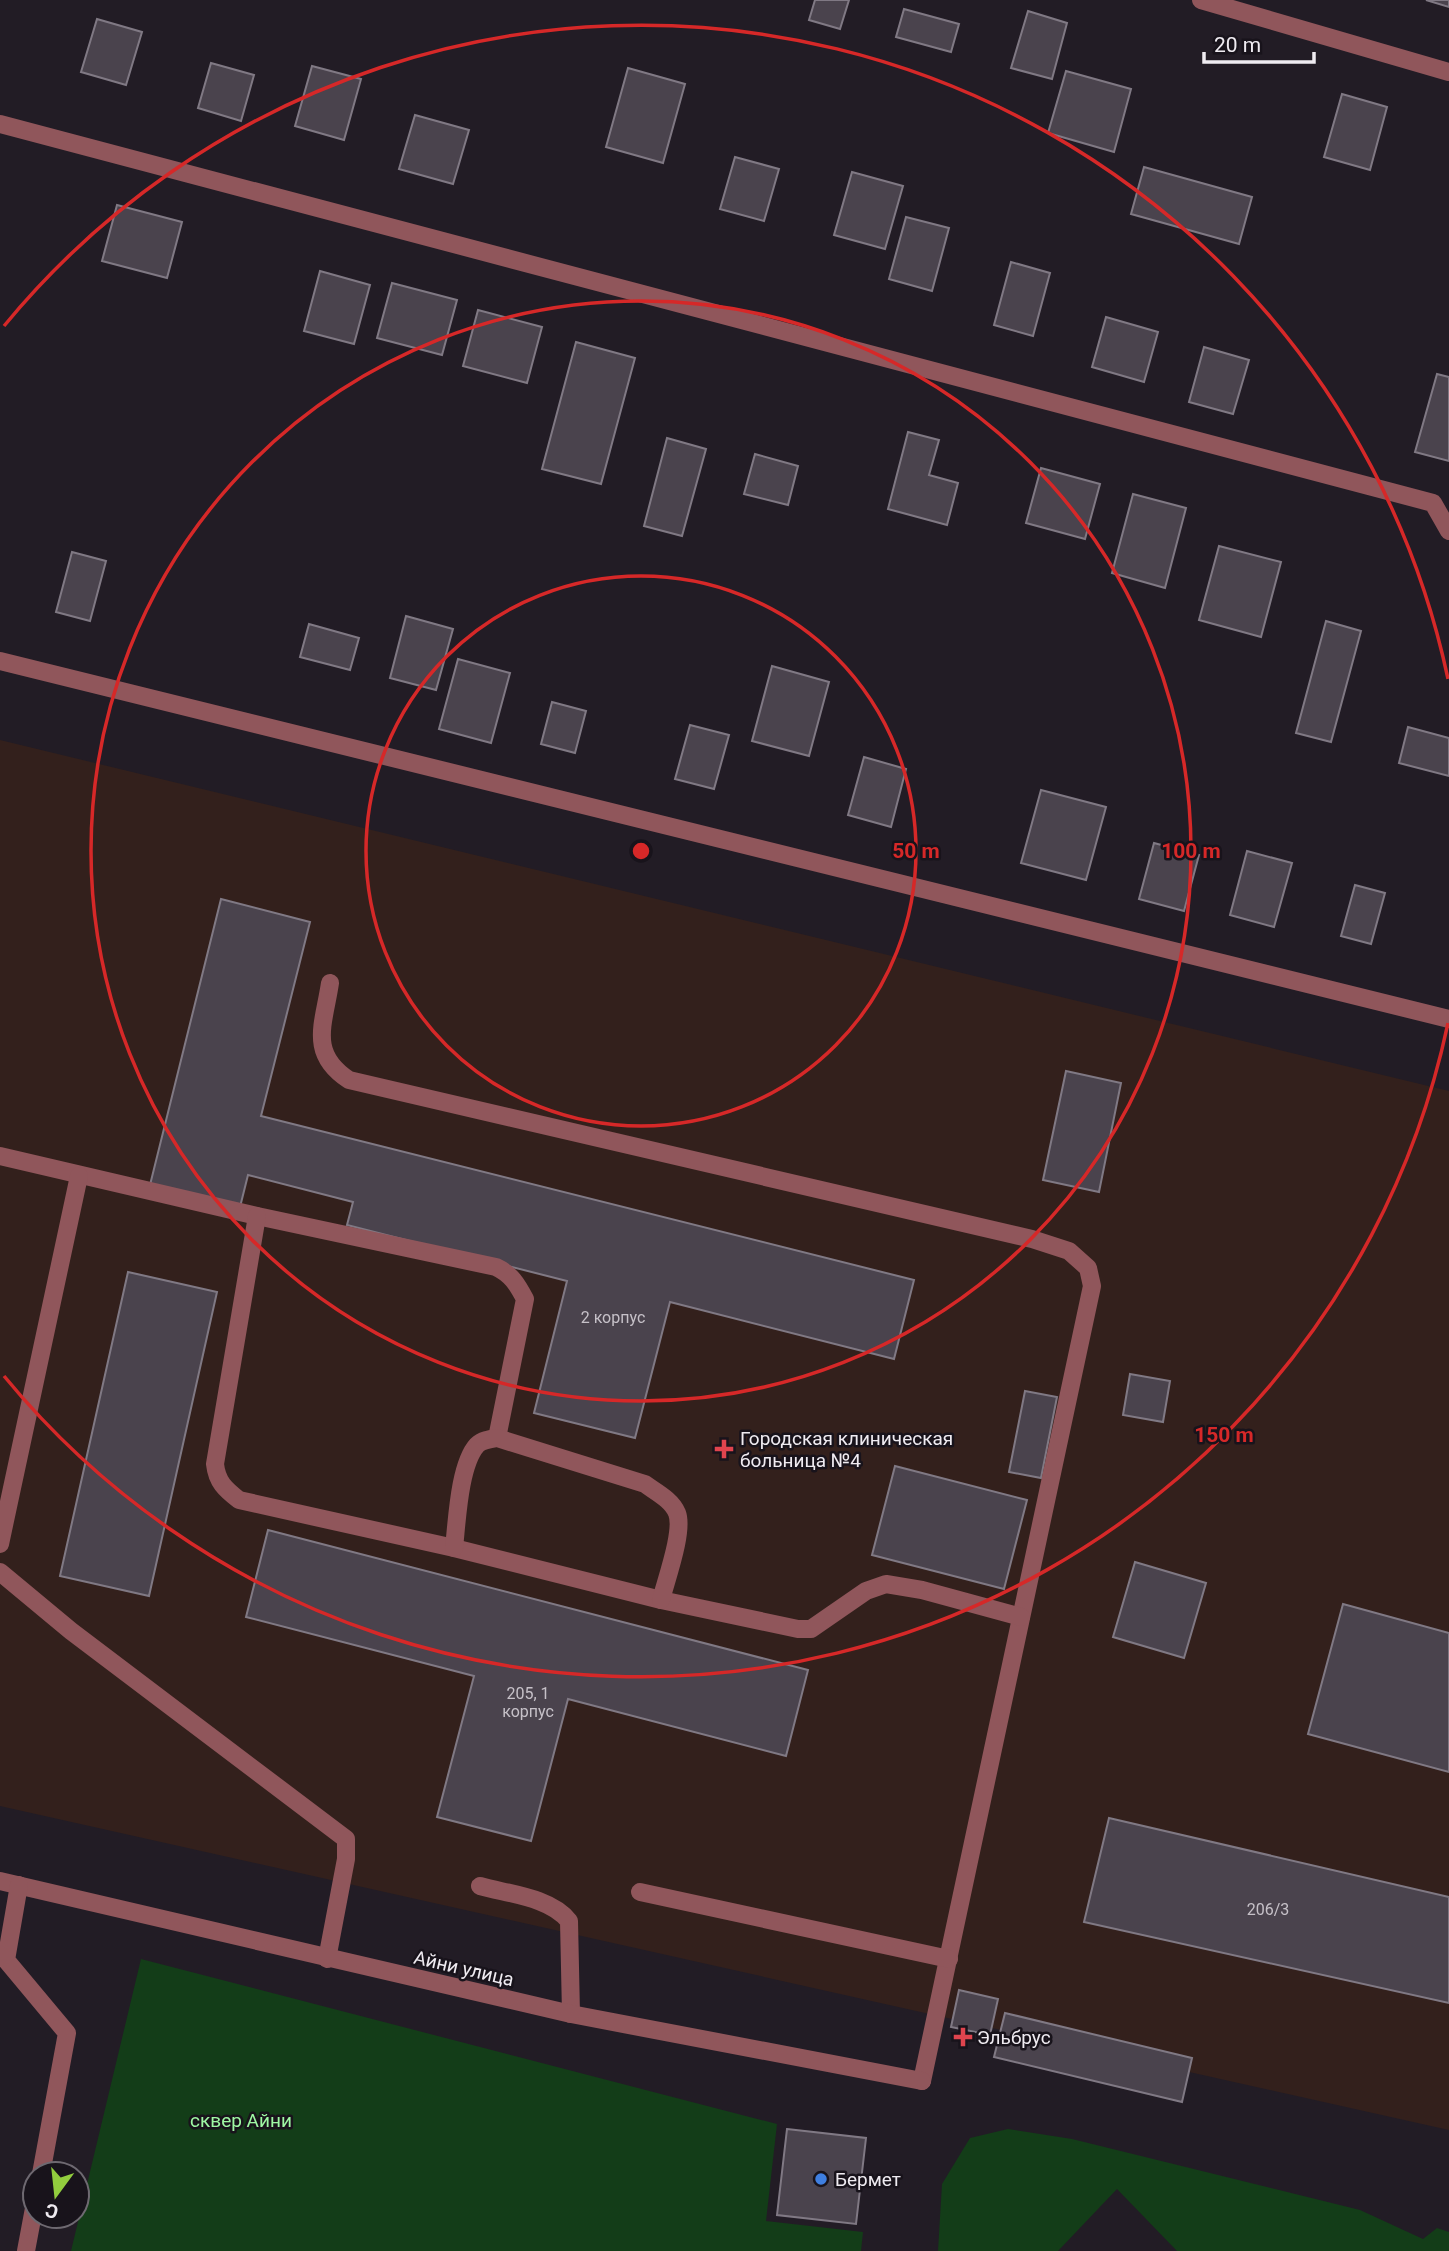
<svg xmlns="http://www.w3.org/2000/svg" width="1449" height="2251" font-family="Roboto,sans-serif">
  <rect width="100%" height="100%" fill="#221c25"/>
  <polygon fill="#33201c" points="0,740 1449,1091 1449,2130 0,1806"/>
  <g fill="#133d18">
    <polygon points="141,1959 777,2124 766,2221 863,2232 861,2251 71,2251"/>
    <polygon points="1008,2129 1072,2139 1360,2210 1423,2239 1437,2228 1449,2232 1449,2251 1177,2251 1117,2189 1058,2251 938,2251 942,2184 970,2138"/>
  </g>
  <g fill="#4a434d" stroke="#807984" stroke-width="2">
    <polygon points="815,0 849,0 840,29 809,20"/>
    <polygon points="1426,0 1449,0 1449,7"/>
    <polygon points="904,9 959,24 951,52 896,37"/>
    <polygon points="1028,11 1067,23 1052,79 1011,68"/>
    <polygon points="97,19 142,32 126,85 81,72"/>
    <polygon points="211,63 254,75 241,121 198,108"/>
    <polygon points="312,66 361,79 344,140 295,126"/>
    <polygon points="628,68 685,84 663,163 606,147"/>
    <polygon points="1066,71 1131,89 1114,152 1048,133"/>
    <polygon points="1342,94 1387,107 1370,170 1324,157"/>
    <polygon points="415,115 469,130 453,184 399,169"/>
    <polygon points="735,157 779,169 764,221 720,209"/>
    <polygon points="1144,167 1252,197 1239,244 1131,214"/>
    <polygon points="852,172 903,186 885,249 834,235"/>
    <polygon points="117,205 182,222 167,278 102,261"/>
    <polygon points="906,217 949,228 932,291 889,279"/>
    <polygon points="1011,262 1050,273 1033,336 994,325"/>
    <polygon points="320,271 370,285 354,344 304,331"/>
    <polygon points="392,283 457,300 442,355 377,338"/>
    <polygon points="478,310 542,327 527,383 463,366"/>
    <polygon points="1106,317 1158,332 1144,382 1092,367"/>
    <polygon points="576,342 635,358 601,484 542,469"/>
    <polygon points="1204,347 1249,360 1233,414 1189,402"/>
    <polygon points="1437,374 1449,377 1449,461 1415,452"/>
    <polygon points="908,432 939,440 929,475 958,483 947,525 888,509"/>
    <polygon points="667,438 706,449 682,536 644,526"/>
    <polygon points="755,454 798,466 788,505 744,494"/>
    <polygon points="1041,468 1100,484 1085,539 1026,523"/>
    <polygon points="1133,494 1186,508 1165,588 1112,573"/>
    <polygon points="1219,546 1281,562 1261,637 1199,620"/>
    <polygon points="72,552 106,561 90,621 56,612"/>
    <polygon points="406,616 453,629 436,690 390,678"/>
    <polygon points="1326,621 1361,631 1331,742 1296,733"/>
    <polygon points="309,624 359,638 350,670 300,657"/>
    <polygon points="458,659 510,673 491,743 439,729"/>
    <polygon points="772,666 829,682 809,756 752,741"/>
    <polygon points="552,702 586,711 575,753 541,744"/>
    <polygon points="690,725 729,735 714,789 675,779"/>
    <polygon points="1408,727 1449,738 1449,776 1399,763"/>
    <polygon points="864,757 906,769 891,827 848,815"/>
    <polygon points="1041,790 1106,807 1086,880 1021,863"/>
    <polygon points="1154,843 1199,855 1184,911 1139,899"/>
    <polygon points="1247,851 1292,863 1274,927 1230,915"/>
    <polygon points="1355,885 1385,893 1371,944 1341,936"/>
    <polygon points="221,899 310,922 261,1116 914,1280 894,1359 670,1302 635,1438 534,1413 567,1281 347,1225 353,1202 248,1175 239,1211 149,1189"/>
    <polygon points="1066,1071 1121,1083 1099,1192 1043,1180"/>
    <polygon points="128,1272 217,1292 149,1596 60,1576"/>
    <polygon points="1130,1374 1170,1381 1163,1422 1123,1415"/>
    <polygon points="1025,1391 1057,1397 1041,1478 1009,1472"/>
    <polygon points="895,1466 1027,1500 1004,1589 872,1555"/>
    <polygon points="268,1530 808,1670 786,1756 568,1699 531,1841 437,1817 474,1676 246,1617"/>
    <polygon points="1135,1562 1206,1583 1184,1658 1113,1637"/>
    <polygon points="1343,1604 1449,1633 1449,1772 1308,1734"/>
    <polygon points="1109,1818 1449,1897 1449,2003 1084,1922"/>
    <polygon points="959,1990 998,1999 990,2035 951,2027"/>
    <polygon points="1005,2013 1192,2058 1182,2102 994,2057"/>
    <polygon points="787,2129 866,2138 856,2224 777,2215"/>
  </g>
  <g fill="none" stroke-linecap="round" stroke-linejoin="round">
    <g stroke="#90565b" stroke-width="18">
      <path d="M330 983C324 1024 308 1053 349 1080L1032 1239 1069 1251 1088 1268 1092 1286 922 2081"/>
      <path d="M0 1156 257 1216 496 1267C511 1274 517 1284 525 1299L497 1438"/>
      <path d="M257 1216 215 1464C217 1482 225 1489 239 1500L454 1548 661 1600 798 1629H811L866 1591 886 1584 922 1590 1021 1617"/>
      <polyline points="0,1544 79,1176"/>
      <path d="M454 1548C457 1522 459 1465 477 1445 482 1440 490 1439 497 1438L645 1484C656 1492 672 1500 677 1513 684 1531 666 1580 661 1600"/>
      <polyline points="0,1572 71,1631 346,1839 346,1859 327,1959"/>
      <path d="M480 1886C508 1894 550 1897 569 1921L571 2014"/>
      <polyline points="640,1892 949,1959"/>
    </g>
    <g stroke="#90565b" stroke-width="18">
      <polyline points="1201,0 1449,72"/>
      <polyline points="0,124 1433,503 1449,531"/>
      <polyline points="0,661 1449,1019"/>
      <polyline points="0,1881 571,2014 922,2081"/>
      <polyline points="19,1885 6,1960 67,2033 41,2174"/>
      <polyline points="26,2251 35,2203"/>
    </g>
  </g>
  <g fill="none" stroke="#d62828" stroke-width="3.5">
    <circle cx="641" cy="851" r="275"/>
    <circle cx="641" cy="851" r="550"/>
    <path d="M1448 1023A825 825 0 0 1 4 1376M4 326A825 825 0 0 1 1448 679"/>
  </g>
  <g fill="#e0444e" stroke="#18131b" stroke-width="2.5">
    <path d="M720.5 1438.5h7v7h7v7h-7v7h-7v-7h-7v-7h7z"/>
    <path d="M959.5 2026.5h7v7h7v7h-7v7h-7v-7h-7v-7h7z"/>
  </g>
  <circle fill="#3f7fe0" stroke="#18131b" stroke-width="2.5" cx="821" cy="2179" r="7"/>
  <g text-anchor="middle" stroke-width="5" stroke-linejoin="round" paint-order="stroke">
    <g font-size="16" fill="#c6c1c8">
      <text x="613" y="1323">2 корпус</text>
      <text x="528" y="1699">205, 1<tspan x="528" dy="18">корпус</tspan></text>
      <text x="1268" y="1915">206/3</text>
    </g>
    <g font-size="19" fill="#efebf1" stroke="#18131b" text-anchor="start">
      <text x="740" y="1445">Городская клиническая<tspan x="740" dy="22">больница №4</tspan></text>
      <text x="977" y="2044">Эльбрус</text>
      <text x="835" y="2186">Бермет</text>
    </g>
    <g font-size="19" fill="#efebf1" stroke="#18131b">
      <text transform="translate(464 1968) rotate(13)" y="7">Айни улица</text>
    </g>
    <g font-size="19" fill="#9ff9a4" stroke="#18131b">
      <text x="241" y="2127">сквер Айни</text>
    </g>
  </g>
  <circle cx="641" cy="851" r="10" fill="#d62828" stroke="#18131b" stroke-width="3.5"/>
  <g font-size="21" text-anchor="middle" font-weight="bold" fill="#d62828" stroke="#18131b" stroke-width="5" stroke-linejoin="round" paint-order="stroke">
    <text x="916" y="858">50 m</text>
    <text x="1191" y="858">100 m</text>
    <text x="1224" y="1442">150 m</text>
  </g>
  <g transform="translate(56 2195) rotate(195)"><circle r="33" fill="#18131b" stroke="#6e6971" stroke-width="2"/>
  <path d="M0-5L12 26L0 18L-12 26Z" fill="#92cd3e"/>
  <text y="-10" font-size="19" font-weight="bold" text-anchor="middle" fill="#efebf1">С</text>
  </g>
  <path d="M1204 52v10h110v-10" fill="none" stroke="#efebf1" stroke-width="3.5"/>
  <text x="1214" y="52" font-size="21" fill="#efebf1" stroke="#18131b" stroke-width="5" paint-order="stroke">20 m</text>
</svg>
